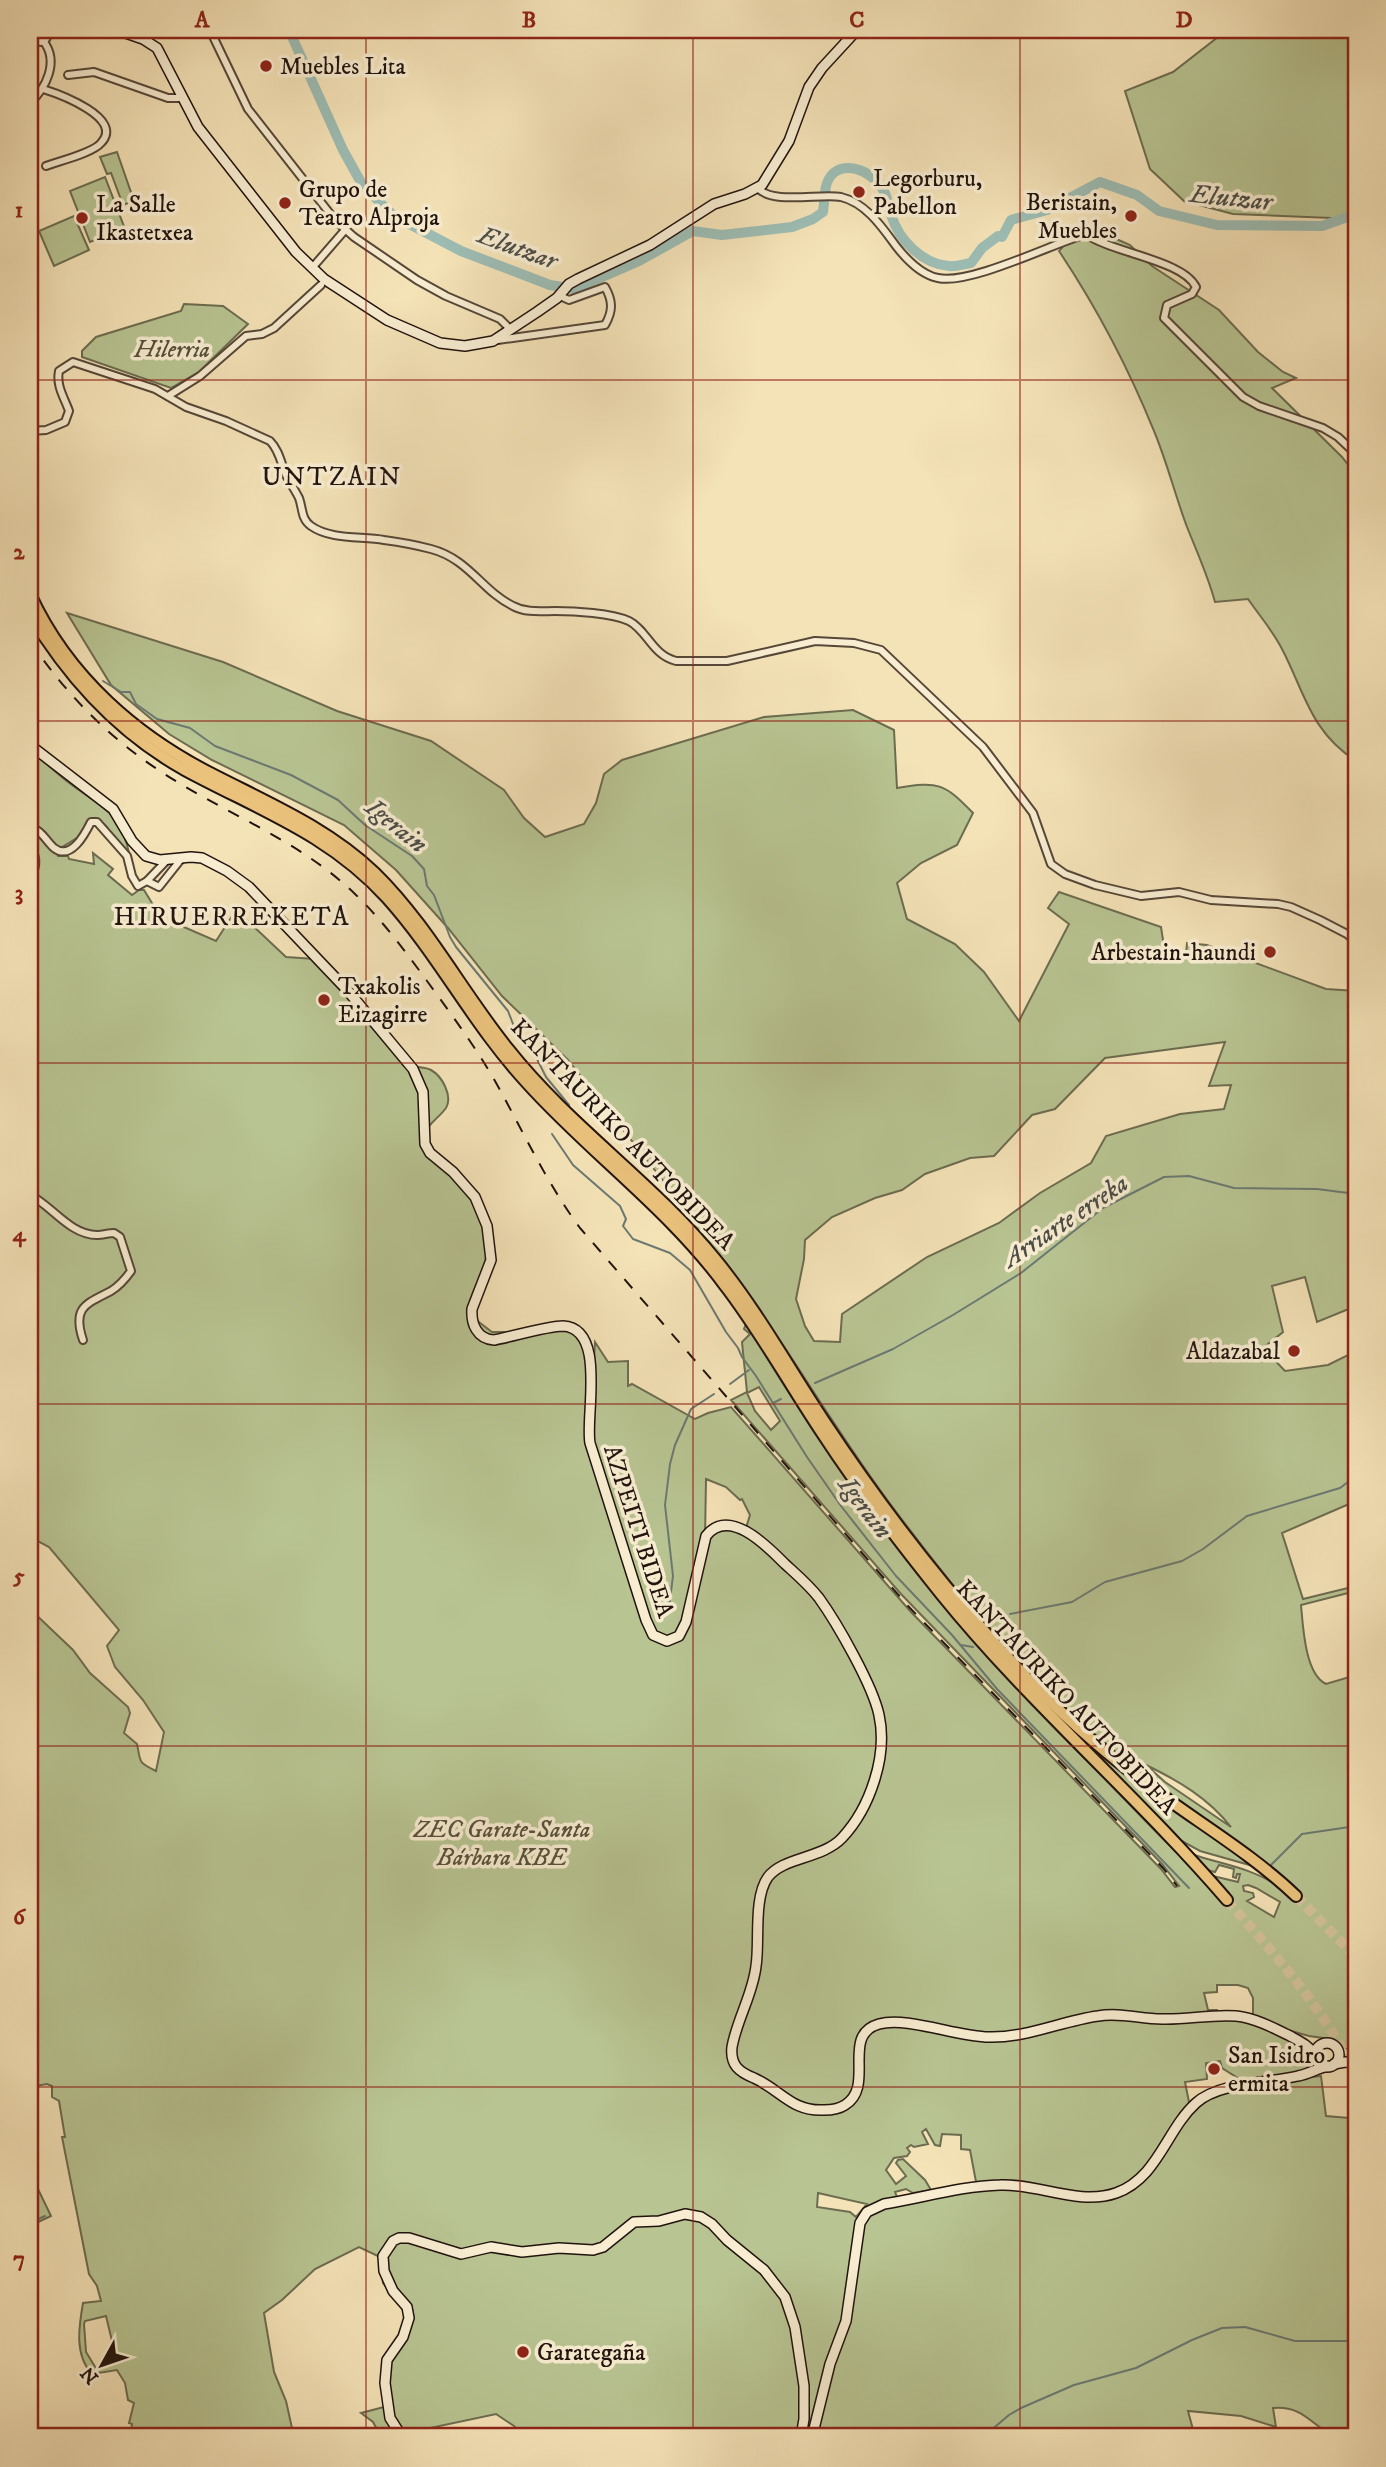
<svg xmlns="http://www.w3.org/2000/svg" width="1386" height="2467" font-family="'IM FELL DW Pica',serif">
  <rect width="100%" height="100%" fill="#f5e3b8"/>
  <filter id="stains"><feTurbulence type="fractalNoise" baseFrequency=".00286" numOctaves="4"/><feColorMatrix values="0 0 0 0 .2 0 0 0 0 .09 0 0 0 0 .02 0 0 0 .5 -.17"/></filter>
  <radialGradient id="worn" r=".72"><stop offset=".6" stop-color="#630" stop-opacity="0"/><stop offset="1" stop-color="#630" stop-opacity=".3"/></radialGradient>
  <g fill="#b8c492" stroke="#6c6c50" stroke-width="2" fill-rule="evenodd">
    <polygon points="1227,30 1356,30 1356,219 1233,214 1184,201 1150,169 1125,91 1173,72"/>
    <polygon points="117,152 134,201 123,205 111,173 107,174 100,157"/>
    <polygon points="105,177 125,229 90,242 70,191"/>
    <polygon points="74,216 89,250 54,266 39,231"/>
    <path d="M1083 224 1130 245 1152 266 1219 310 1258 352 1283 372 1296 378 1272 388 1342 457 1356 475V761C1310 731 1305 693 1282 649 1273 631 1259 615 1248 599L1215 602C1208 576 1197 552 1187 527 1175 495 1167 462 1154 431 1128 367 1097 308 1059 251Z"/>
    <polygon points="184,304 223,306 248,324 199,372 171,388 82,357 82,351 96,337 181,311"/>
    <path d="M67 613 223 662 337 711 431 741 504 790 524 818 545 837 584 824 596 803 604 774 622 760 764 717 853 710 894 730 897 788C938 781 944 783 973 813L957 845 921 863 897 883 907 919 955 944 984 972 1019 1021 1069 924 1048 908 1059 892 1161 927 1165 953 1186 954 1187 943 1207 945 1326 989 1356 991V1306L1317 1322 1305 1277 1272 1286 1283 1332 1263 1348 1285 1371 1328 1365 1356 1351V1501L1282 1533 1303 1599 1356 1586V1591L1301 1605C1303 1627 1305 1674 1326 1684L1356 1675V2054L1330 2039 1309 2036 1281 2028 1309 2052 1310 2061 1302 2078 1321 2076 1326 2116 1349 2118 1356 2086V2437C1349 2437 1340 2439 1334 2436 1312 2426 1303 2405 1273 2408L1276 2427 1241 2416 1188 2411 1195 2437H523L514 2426 496 2414 430 2428 441 2437H381L373 2422 361 2413 384 2407 382 2381 405 2320 403 2308 383 2283 380 2257 359 2247 315 2269 282 2300 264 2313 274 2372 286 2401 292 2428 300 2437H287L283 2431 264 2437H124L126 2431 131 2432 132 2424 129 2423 134 2403 128 2400 125 2383 117 2370 92 2374C74 2355 79 2326 83 2303L101 2301 97 2286 89 2274 62 2137H65L59 2101 52 2097V2086L47 2084 30 2087V1609L73 1650 90 1673 128 1707 130 1713 124 1733 137 1744C141 1762 137 1762 156 1771L164 1732 143 1700 115 1667 107 1646 119 1630 49 1547 30 1537V750C43 760 55 772 68 782 103 809 120 809 130 857L105 825 95 818 88 822 80 836 56 851 58 856H68L69 859 94 864 93 853 113 869 108 875 132 895 139 890H144L166 926 170 921 216 941 236 910 286 957 315 959 404 1066C412 1067 423 1066 431 1070 442 1076 453 1096 446 1108 438 1119 427 1124 422 1138 449 1171 493 1209 486 1257 483 1277 469 1294 467 1313L492 1332H548L562 1329 575 1332 594 1360 595 1342 608 1362 628 1361V1386L632 1384 695 1419 708 1413 731 1407 911 1612 1161 1869 1175 1887 1179 1886 1162 1864 901 1594 731 1400 747 1392 742 1342 750 1334 744 1329 746 1324C801 1413 858 1501 924 1582 980 1650 1040 1715 1103 1777 1144 1819 1183 1863 1229 1898V1893L1213 1876 1238 1882 1240 1874H1237L1236 1878 1233 1877 1234 1869 1219 1865 1215 1872 1207 1870 1194 1855C1222 1864 1250 1868 1275 1884L1263 1861C1207 1819 1147 1781 1093 1735 1019 1670 956 1591 897 1513 824 1418 769 1309 689 1220L691 1216 568 1060 502 996 448 928 396 870 344 825 212 760 169 734 111 685ZM1225 1042 1209 1086 1231 1085 1224 1109 1180 1114 1106 1136 1091 1163 1040 1193 999 1223 927 1257 842 1314 840 1342 814 1341 805 1326 796 1299 804 1259 805 1240 832 1217 875 1198 902 1190 925 1174 970 1158 994 1156 1032 1115 1055 1109 1105 1058ZM759 1387 780 1421 771 1430 755 1411 747 1393ZM706 1479 726 1487 740 1500 742 1499 750 1515 745 1531 735 1526 708 1534 705 1539ZM1146 1765C1179 1781 1208 1798 1231 1827L1165 1782ZM1248 1885 1256 1888 1280 1902 1274 1917 1247 1901 1254 1897 1253 1893 1244 1891 1243 1886ZM1217 1985H1238L1248 1988 1253 1998V2019L1218 2016 1217 2010H1208L1204 1993 1217 1992ZM1220 2061 1222 2068 1241 2080 1242 2085 1199 2100 1190 2107 1185 2082 1207 2079 1206 2063ZM926 2129 935 2145 940 2146 942 2134 961 2135V2149L970 2150 977 2187 899 2202 895 2192 906 2189 913 2193 931 2190 925 2180 903 2159 898 2160 896 2163 906 2176 896 2184 886 2170 894 2158 907 2156 910 2152 907 2148 911 2145 914 2147 928 2144 922 2132ZM818 2193 867 2204 856 2217 850 2212 817 2207ZM106 2316 112 2341 111 2362 97 2370 86 2352 84 2324 85 2321Z"/>
    <polygon points="1065,1723 1083,1739 1253,1866 1200,1851 1180,1840"/>
    <polygon points="37,2178 37,2187 51,2216 30,2226 30,2179"/>
  </g>
  <g fill="none" stroke-linecap="round" stroke-linejoin="round">
    <g stroke="#6b7972" stroke-width="2">
      <polyline points="103,681 121,692 130,692 136,704 157,719 190,728 215,746 291,775 338,800 365,825 412,856 424,869 427,886 434,895 450,937 456,947 508,1011 515,1029 534,1053 546,1077 569,1105"/>
      <polyline points="552,1134 573,1165 620,1206 626,1219 623,1226 633,1239 670,1253 690,1270 726,1332 738,1348 742,1357 756,1376 807,1457 841,1506 896,1576 952,1635 997,1689 1189,1888"/>
      <polyline points="815,1383 893,1349 953,1315 1021,1273 1103,1208 1164,1177 1189,1176 1234,1188 1317,1189 1356,1194"/>
      <polyline points="730,1384 749,1370"/>
      <polyline points="773,1403 781,1399"/>
      <polyline points="669,1607 673,1576 665,1505 670,1464 675,1445 691,1409 714,1394"/>
      <polyline points="1010,1614 1072,1602 1105,1582 1182,1561 1203,1549 1247,1516 1340,1488 1356,1476"/>
      <polyline points="961,1645 973,1647"/>
      <polyline points="1270,1866 1302,1834 1356,1826"/>
      <polyline points="30,2223 45,2216"/>
      <polyline points="983,2437 1009,2415 1021,2408 1074,2385 1136,2368 1192,2340 1222,2328 1245,2327 1295,2341 1356,2341"/>
    </g>
    <g stroke="#9dbdb4" stroke-width="10">
      <polyline points="289,30 343,150 363,186 394,216 461,251 550,285 575,289 639,261 693,231 722,235 792,227 813,219 823,212 824,203"/>
      <path d="M825 193C827 162 858 162 876 181 889 194 886 200 891 215 899 240 922 264 949 266 956 267 964 264 971 263L982 248 998 236 1002 237 1011 220 1047 210 1100 182 1137 195 1159 211 1217 225 1322 226 1356 214"/>
    </g>
    <g stroke="#d5c49e" stroke-width="10" stroke-dasharray="10 5" stroke-linecap="butt">
      <polyline points="1296,1896 1356,1957"/>
      <path d="M1227 1900C1274 1954 1326 2010 1356 2076"/>
    </g>
    <defs>
      <g id="street">
        <circle cx="41" cy="36" r="6"/>
        <polyline points="210,30 248,109 335,220 354,237 417,280 446,296 500,319 510,329"/>
        <polyline points="68,75 94,72 168,98 182,98"/>
        <path d="M43 89C59 94 125 118 101 143 93 153 59 161 46 166"/>
        <path d="M30 103C46 88 59 62 44 42"/>
        <path d="M758 188C772 205 821 193 841 197 866 203 882 227 896 246 906 259 922 275 938 278 970 285 1052 244 1086 234 1112 253 1183 260 1196 287L1192 294 1167 305 1164 318 1243 397 1259 406 1323 428 1338 437 1356 454"/>
        <polyline points="312,268 345,230"/>
        <path d="M498 340 605 325C613 311 613 301 605 287L569 300 560 296"/>
        <polyline points="168,396 200,376 246,336 262,334 274,328 321,285"/>
        <path d="M30 431 46 430 65 422 69 411C64 397 56 386 59 371L73 362 155 389 186 407 226 421 270 441C279 450 281 463 286 475 290 483 295 490 299 498 303 509 301 519 311 526 331 540 361 536 384 540 399 542 416 545 431 549 469 559 482 591 513 606 526 613 541 611 555 611 574 611 612 613 629 621 647 630 652 655 676 661H727L815 641 854 643 881 650 983 747 1033 813 1051 864 1065 874 1095 885 1141 896 1179 892 1211 900 1278 904 1291 907 1320 920 1347 934 1356 942"/>
        <path d="M30 830 33 828C43 832 46 841 54 848 71 861 85 834 91 822H97L127 856 132 876 138 886 147 881 167 860"/>
        <path d="M30 842C35 855 39 865 30 877"/>
        <polyline points="147,881 159,887 182,858"/>
        <path d="M30 1195C52 1206 70 1235 97 1235 102 1235 109 1233 114 1233L120 1237 131 1271C126 1278 119 1286 111 1291 86 1304 72 1307 83 1340"/>
      </g>
      <g id="secondary">
        <polyline points="37,30 38,31"/>
        <polyline points="117,30 143,39 157,48 198,127 296,252 324,279 387,320 440,343 465,346 482,343 493,341 537,312 557,298 569,284 578,279 650,245 714,204 745,194 762,185 789,141 809,87 822,68 857,30"/>
        <polyline points="46,33 55,30"/>
        <path d="M30 745 113 809 132 841 146 856 160 860 191 857 202 858 227 871 249 887 348 991 413 1069 423 1092 425 1144 430 1153 453 1172 475 1197 487 1226 491 1260 472 1309C471 1324 477 1339 494 1340 511 1337 547 1326 563 1326 607 1328 585 1417 590 1443L646 1620 653 1635 667 1641 679 1636 686 1622 706 1536C729 1506 768 1547 785 1564 797 1575 809 1585 819 1598 837 1623 873 1686 879 1715 888 1756 870 1808 842 1838 822 1859 783 1857 768 1877 753 1898 760 1942 756 1966 753 1994 737 2019 732 2047 730 2065 739 2072 754 2078 781 2090 792 2112 824 2110 831 2110 839 2109 845 2105 876 2086 840 2035 879 2024 906 2016 958 2037 989 2037 1026 2038 1062 2021 1098 2016 1120 2012 1140 2019 1162 2019 1186 2020 1211 2014 1236 2016 1255 2018 1274 2028 1290 2036 1301 2042 1308 2045 1315 2055"/>
        <circle cx="1327" cy="2055" r="12"/>
        <polyline points="1334,2064 1345,2062 1356,2063"/>
        <polyline points="402,2437 390,2418 385,2383 387,2360 403,2337 409,2318 407,2307 393,2291 384,2271 383,2256 393,2241 399,2238 409,2238 461,2254 491,2247 522,2252 559,2248 593,2250 603,2247 634,2222 659,2221 685,2214 701,2217 712,2224 727,2240 764,2270 785,2297 795,2327 804,2386 804,2419 801,2437"/>
        <path d="M812 2437 830 2364 846 2321 860 2223 867 2212 884 2204C922 2198 961 2186 1000 2185 1037 2183 1079 2206 1116 2193 1158 2178 1166 2130 1196 2103 1219 2082 1269 2083 1298 2076 1309 2074 1318 2068 1328 2066"/>
      </g>
      <g id="highway">
        <path d="M30 594C68 677 137 737 218 777 273 805 329 829 375 873 428 925 462 992 509 1050 570 1127 654 1183 716 1260 757 1310 788 1367 824 1421 875 1498 931 1572 993 1641 1040 1694 1091 1743 1148 1785 1197 1822 1251 1853 1296 1896"/>
        <path d="M30 614C69 679 118 733 185 770 259 810 329 834 387 898 439 956 474 1026 527 1083 591 1154 669 1209 726 1287 762 1334 791 1387 824 1436 860 1491 900 1543 941 1594 1029 1703 1136 1794 1227 1900"/>
      </g>
    </defs>
    <use href="#street" stroke="#564738" stroke-width="10"/>
    <use href="#secondary" stroke="#21130e" stroke-width="12"/>
    <use href="#highway" stroke="#21130e" stroke-width="14"/>
    <use href="#street" stroke="#f8edd1" stroke-width="6"/>
    <use href="#secondary" stroke="#f8edd1" stroke-width="9"/>
    <use href="#highway" stroke="#eac27c" stroke-width="10"/>
    <path stroke="#21130e" stroke-width="2" stroke-dasharray="12 12" stroke-linecap="butt" d="M30 641C65 693 108 737 160 771 225 814 300 840 356 895 383 921 405 951 427 981 451 1014 475 1046 495 1081 523 1131 546 1182 580 1228L908 1606 1163 1868 1177 1886"/>
  </g>
  <path fill="none" stroke="#8f2418" stroke-width="2" stroke-opacity="0.55" d="M366 30V2437M693 30V2437M1020 30V2437M30 380H1356M30 721H1356M30 1063H1356M30 1404H1356M30 1746H1356M30 2087H1356"/>
  <g fill="#8f2418" stroke="#f8edd1" stroke-width="2.5">
    <circle cx="266" cy="66" r="7"/>
    <circle cx="859" cy="192" r="7"/>
    <circle cx="285" cy="203" r="7"/>
    <circle cx="1131" cy="216" r="7"/>
    <circle cx="82" cy="218" r="7"/>
    <circle cx="1270" cy="952" r="7"/>
    <circle cx="324" cy="1000" r="7"/>
    <circle cx="1294" cy="1351" r="7"/>
    <circle cx="1214" cy="2069" r="7"/>
    <circle cx="523" cy="2352" r="7"/>
  </g>
  <g text-anchor="middle" stroke-width="7" stroke-linejoin="round" paint-order="stroke">
    <g font-size="24" fill="#21130e" stroke="#f8edd1" text-anchor="start">
      <text x="280" y="74">Muebles Lita</text>
      <text x="873" y="186">Legorburu,<tspan x="873" dy="28">Pabellon</tspan></text>
      <text x="299" y="197">Grupo de<tspan x="299" dy="28">Teatro Alproja</tspan></text>
      <text x="1117" y="210" text-anchor="end">Beristain,<tspan x="1117" dy="28">Muebles</tspan></text>
      <text x="96" y="212">La Salle<tspan x="96" dy="28">Ikastetxea</tspan></text>
      <text x="1256" y="960" text-anchor="end">Arbestain-haundi</text>
      <text x="338" y="994">Txakolis<tspan x="338" dy="28">Eizagirre</tspan></text>
      <text x="1280" y="1359" text-anchor="end">Aldazabal</text>
      <text x="1228" y="2063">San Isidro<tspan x="1228" dy="28">ermita</tspan></text>
      <text x="537" y="2360">Garategaña</text>
    </g>
    <g font-size="24" font-style="italic" fill="#56513c" stroke="#f8edd1">
      <text x="172" y="357">Hilerria</text>
      <text x="502" y="1837">ZEC Garate-Santa<tspan x="502" dy="28">Bárbara KBE</tspan></text>
    </g>
    <g font-size="24" fill="#21130e" stroke="#f8edd1">
      <text transform="translate(623 1134) rotate(46)" y="8">KANTAURIKO AUTOBIDEA</text>
      <text transform="translate(639 1531) rotate(72)" y="8">AZPEITI BIDEA</text>
      <text transform="translate(1067 1697) rotate(47)" y="8">KANTAURIKO AUTOBIDEA</text>
    </g>
    <g font-size="26" font-style="italic" fill="#4c4e48" stroke="#f8edd1">
      <text transform="translate(1231 197) rotate(6)" y="9">Elutzar</text>
      <text transform="translate(518 247) rotate(20)" y="9">Elutzar</text>
      <text transform="translate(397 825) rotate(39)" y="9">Igerain</text>
      <text transform="translate(1065 1220) rotate(-34)" y="9">Arriarte erreka</text>
      <text transform="translate(866 1507) rotate(53)" y="9">Igerain</text>
    </g>
    <g font-size="26" letter-spacing="2" fill="#21130e" stroke="#f8edd1">
      <text x="332" y="485">UNTZAIN</text>
      <text x="232" y="925">HIRUERREKETA</text>
    </g>
  </g>
  <rect width="1386" height="2467" fill="none" stroke="#f5e3b8" stroke-width="77"/>
  <g transform="translate(102 2365) rotate(230)" stroke="#f8edd1" stroke-width="5" paint-order="stroke">
  <path d="M0-5L12 26L0 18L-12 26Z" fill="#21130e"/>
  <text y="-10" font-size="19" font-weight="bold" text-anchor="middle" fill="#21130e">N</text>
  </g>
  <rect x="38" y="38" width="1310" height="2390" fill="none" stroke="#8f2418" stroke-width="2.5"/>
  <g font-size="23" text-anchor="middle" font-weight="bold" fill="#8f2418">
    <text x="202" y="27">A</text>
    <text x="529" y="27">B</text>
    <text x="857" y="27">C</text>
    <text x="1184" y="27">D</text>
    <text x="19" y="217">1</text>
    <text x="19" y="559">2</text>
    <text x="19" y="900">3</text>
    <text x="19" y="1241">4</text>
    <text x="19" y="1583">5</text>
    <text x="19" y="1924">6</text>
    <text x="19" y="2266">7</text>
  </g>
  <rect width="100%" height="100%" filter="url(#stains)"/>
  <rect width="100%" height="100%" fill="url(#worn)"/>
</svg>
